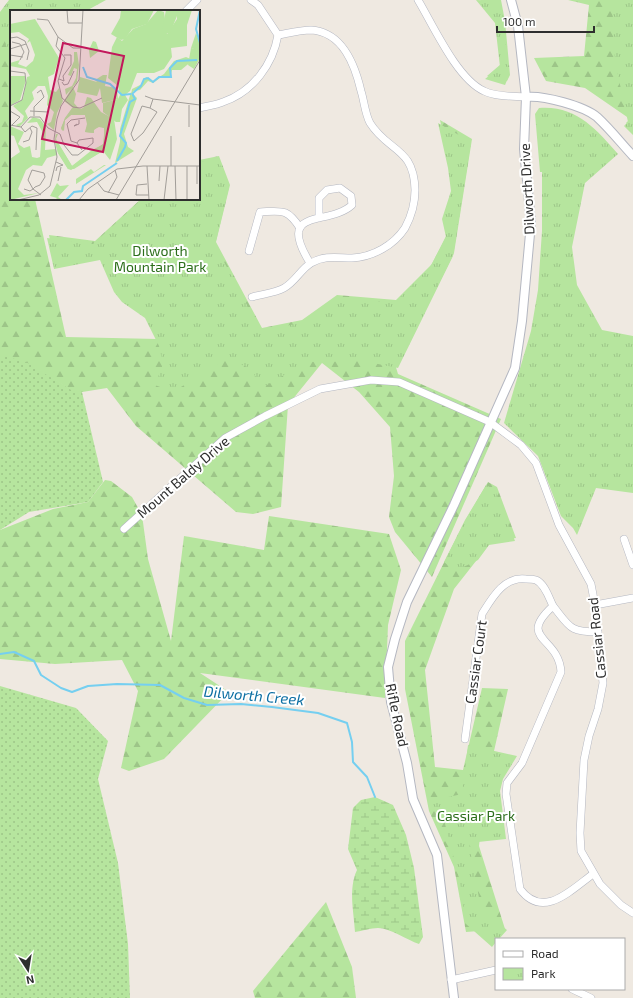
<svg xmlns="http://www.w3.org/2000/svg" width="633" height="998" font-family="'Exo 2',sans-serif">
  <defs>
    <pattern id="grass-dots" width="8" height="8" patternUnits="userSpaceOnUse"><rect width="8" height="8" fill="#b6e59e"/><path d="M2 2h.1M6 6h.1" fill="none" stroke="#9dc588" stroke-width="1.8" stroke-linecap="round"/></pattern>
    <pattern id="forest-firs" width="22" height="20" patternUnits="userSpaceOnUse"><rect width="22" height="20" fill="#b6e59e"/><path d="M5 1l3.5 6h-7zM16 11l3.5 6h-7z" fill="#9dc588"/></pattern>
    <pattern id="wetland-marsh" width="20" height="14" patternUnits="userSpaceOnUse"><rect width="20" height="14" fill="#b6e59e"/><path d="M1 5h8M5 5V1M11 12h8M15 12V8" fill="none" stroke="#9dc588"/></pattern>
    <pattern id="park-tufts" width="24" height="20" patternUnits="userSpaceOnUse"><rect width="24" height="20" fill="#b6e59e"/><path d="M3 7l-1-3M5 7V3M7 7l1-3M15 17l-1-3M17 17v-4M19 17l1-3" fill="none" stroke="#9dc588"/></pattern>
  </defs>
  <rect width="100%" height="100%" fill="#efe9e1"/>
  <g fill="url(#grass-dots)">
    <polygon points="0,354 26,361 72,390 82,392 103,482 88,502 29,512 0,530"/>
    <polygon points="0,686 76,708 108,741 98,779 118,863 128,944 130,998 0,998"/>
  </g>
  <g fill="url(#forest-firs)">
    <polygon points="9,0 102,0 11,11 11,199 35,199 66,337 158,339 151,322 102,257 55,266 49,235 95,241 141,199 199,199 199,160 219,156 230,185 216,242 262,328 302,320 337,295 396,300 432,264 447,234 452,188 450,165 440,120 472,139 454,253 399,364 395,364 398,374 501,419 432,577 395,532 389,517 394,476 390,427 359,392 322,363 288,405 281,507 253,514 236,512 136,426 107,388 76,393 26,362 0,355 0,12"/>
    <polygon points="480,0 501,0 505,21 510,75 507,81 495,80 487,76 501,64 497,20"/>
    <polygon points="568,0 633,0 633,131 626,123 630,119 585,88 546,81 534,58 584,56 589,5"/>
    <polygon points="105,480 111,481 132,497 142,515 148,559 171,641 184,536 264,550 269,516 389,534 401,570 388,625 385,698 200,673 229,692 164,759 129,771 121,768 138,691 122,660 55,664 0,659 0,530 53,509 88,502"/>
    <polygon points="488,482 497,487 516,538 491,542 454,589 425,670 435,767 463,770 482,688 508,689 485,791 479,846 505,929 466,932 454,867 429,811 405,689 405,641 465,520"/>
    <polygon points="326,902 352,967 356,998 255,998 253,991"/>
  </g>
  <path fill="url(#wetland-marsh)" d="M375 797 393 805 406 835 414 868 423 937 419 944C407 940 390 928 378 928 371 928 362 931 355 932 354 912 348 889 357 870L348 849 353 808 361 800Z"/>
  <g fill="url(#park-tufts)">
    <polygon points="10,0 106,0 86,11 11,11 11,69 0,18 0,13"/>
    <polygon points="476,0 499,1 504,23 508,78 505,85 485,79 500,67 495,23"/>
    <polygon points="612,0 633,0 633,135 624,126 628,122 615,61"/>
    <path d="M539 108C576 105 596 129 618 154L585 183 572 247 577 285 602 330 633 336V493L596 488 577 535 573 528 561 516 538 456 504 423 531 331 538 290 542 231V172H540L535 114Z"/>
    <polygon points="438,123 471,142 453,256 398,368 363,361 306,362 262,388 251,369 227,358 173,392 155,385 163,364 159,346 145,318 122,302 114,292 100,260 54,269 47,238 93,244 142,199 199,199 199,162 218,159 229,187 215,245 261,331 300,323 335,298 394,303 430,267 446,237 442,219 451,191 448,168"/>
    <polygon points="486,485 495,490 515,541 489,545 478,560 455,571 444,562 464,523"/>
    <polygon points="468,745 517,756 503,779 500,791 506,839 469,843 481,909 507,930 499,939 496,939 496,942 492,947 466,924 460,882 444,820 430,801 462,794"/>
  </g>
  <g fill="none" stroke-linecap="round" stroke-linejoin="round">
    <polyline stroke="#75cff0" stroke-width="2" points="0,654 14,652 34,661 41,675 61,688 72,692 88,686 117,684 160,685 184,698 207,705 241,704 272,707 318,713 347,723 352,742 353,762 367,777 375,797"/>
    <defs>
      <g id="minor">
        <path d="M418 0C433 25 457 79 484 91 496 97 513 96 526 97"/>
        <polyline points="186,11 197,0"/>
        <path d="M199 108C207 106 216 105 223 102 253 92 273 64 278 35L258 5 251 0"/>
        <path d="M249 251 260 212C282 211 287 208 300 228"/>
        <path d="M310 263C275 206 328 227 352 205L351 196 340 188 327 190 319 198V218"/>
        <path d="M252 297C262 294 275 293 284 288 295 282 301 269 311 263 325 255 337 258 352 258 373 257 394 245 405 228 411 217 415 202 415 190 414 147 388 152 370 123 365 114 364 100 361 91 355 65 343 32 311 30 301 30 289 33 278 35"/>
        <polyline points="124,529 225,438 265,416 320,389 371,380 399,382 490,422 521,445 536,463 559,525 591,584 595,605 603,683 598,709 589,736 584,760 580,833 581,851 600,884 621,905 633,913"/>
        <polyline points="624,539 633,565"/>
        <polyline points="595,605 633,598"/>
        <path d="M465 739 482 614C492 598 504 576 526 579 529 579 533 579 536 580 545 584 549 598 553 606"/>
        <path d="M593 874C571 890 543 920 520 889L506 794 507 783 522 763 561 672C559 636 516 640 553 606 570 627 569 632 598 632"/>
        <polyline points="451,980 496,970"/>
        <polyline points="572,989 591,998"/>
      </g>
      <g id="tertiary">
        <path d="M526 97C543 95 584 106 597 117 610 129 621 143 633 156"/>
        <polyline points="454,998 437,855 413,799 407,763 391,702 388,667 395,639 407,602 454,505 515,368 522,321 531,223 524,149 526,97 518,26 511,0"/>
      </g>
    </defs>
    <use href="#minor" stroke="#b4b7c1" stroke-width="8"/>
    <use href="#tertiary" stroke="#b4b7c1" stroke-width="10"/>
    <use href="#minor" stroke="#fff" stroke-width="7"/>
    <use href="#tertiary" stroke="#fff" stroke-width="8"/>
  </g>
  <g text-anchor="middle" stroke-width="4" stroke-linejoin="round" paint-order="stroke">
    <g font-size="14" fill="#2e2e2e" stroke="#fff">
      <text transform="translate(527 189) rotate(-93)" y="5">Dilworth Drive</text>
      <text transform="translate(183 477) rotate(-41)" y="5">Mount Baldy Drive</text>
      <text transform="translate(597 638) rotate(-96)" y="5">Cassiar Road</text>
      <text transform="translate(476 662) rotate(-82)" y="5">Cassiar Court</text>
      <text transform="translate(397 715) rotate(78)" y="5">Rifle Road</text>
    </g>
    <g font-size="14" fill="#2c6e1b" stroke="#fff">
      <text x="160" y="256">Dilworth<tspan x="160" dy="16">Mountain Park</tspan></text>
      <text x="476" y="821">Cassiar Park</text>
    </g>
    <g font-size="15" font-style="italic" fill="#0d6fa3" stroke="#fff">
      <text transform="translate(254 696) rotate(5)" y="5">Dilworth Creek</text>
    </g>
  </g>
  <g transform="translate(10 10)">
    <rect width="190" height="190" fill="#efe9e1"/>
    <path d="M148 0 154 2 157 24 167 9V0H182L177 15V36L161 38 162 47 154 59 144 63H127L120 81 115 85 118 90 112 99 110 112H106L93 102V93L108 89 110 85 108 76 98 68 102 37 107 27 112 31 123 19 136 14Z" fill="#b6e59e"/>
    <path d="M111 0H144L137 14 122 19 115 29 111 30 101 24 110 8ZM156 0H167V6L160 23H156L152 20ZM186 23 190 33V41L181 38ZM83 31 86 32 89 41 80 48 79 40ZM64 42H67L69 55 67 72 63 77 66 84 64 93 70 100 74 97 77 87 81 88 91 102 104 109 107 129 100 150 93 141 61 160 58 159 48 143 45 132 46 123V130L62 156 93 134 94 125V118L89 117 83 120 84 123 75 122 77 114 75 105H61L55 110 53 121 51 119 55 108 63 98 54 91 61 79 56 85 55 79 62 76 66 68 67 59 64 58 61 66 58 65 64 51ZM176 47 183 50 171 60H162L160 68H150L143 73 138 71 130 80 123 81V86L121 85 122 79 132 74 136 67 143 71 154 64 164 51ZM93 65H97L95 76 107 78 108 89 92 93 90 78 87 86 67 82 70 67 87 72 85 70Z" fill="#b6e59e"/>
    <path d="M25 9 49 48 44 64 38 67 40 80 46 82 49 78 53 91 47 103 44 120 37 114 41 112 44 102 37 95 38 86 35 76H28L22 82 24 89 15 101 18 108 9 117 6 115 12 112 14 106 3 96 13 89 17 67 20 66 16 59 0 56V53L10 50 8 54 16 57 23 51 25 45 20 31 17 33 19 29 9 22 0 23V14ZM181 38 190 40V48L184 59 178 55ZM0 66H15L16 70 10 90 0 96ZM121 82 127 88 114 124 118 137 124 141 105 153 110 132V119ZM62 98 76 99 79 102 85 100 89 114 94 115V118L89 116 84 120V123L75 122 78 114 75 105 62 104 55 110 54 121 51 118 55 108ZM23 107 30 109 36 117 35 140 46 139 47 145 37 148 32 156 23 155 16 160 8 179 14 185 29 183 0 190V149L10 142 4 126 0 125V116L14 122 8 134 14 138 20 136 22 147 27 148 30 147 32 121 27 112 17 113ZM46 124H48L46 129 62 156 82 140 94 134V140L64 159H58L48 143 45 131ZM94 155H96L66 174V169L81 159 84 162ZM47 173 50 176 59 175 48 187 52 190H45L47 188 40 186Z" fill="#b6e59e"/>
    <path fill="none" stroke="#75cff0" stroke-width="2" d="M190 0 186 19 190 33M73 57 77 67 100 74 112 85 121 84M123 83 131 76 134 69 138 68 143 72 149 67H161L160 58 167 51 187 50M107 151 115 137 116 133 110 126 120 92 125 89 122 83M56 190 64 182 72 181 73 176 107 153"/>
    <path fill="none" stroke="#a29e99" stroke-width="1" d="M57 0 58 13H72M27 9 38 10 48 27 63 38H70M48 27 46 36 55 48 48 71 52 88 63 97 70 98 92 88M0 28 7 27 15 31 19 41 17 50M2 32 10 34 14 42 10 50M0 39 16 34M0 45 13 47M0 61 15 63 16 73 12 90 0 96M49 69 54 71 53 66 61 55V45H54M52 72 54 75 58 74 64 61M135 86 143 89 140 98 132 96 121 124 124 131 133 123 147 102 140 98M143 89 190 95M0 101 10 107 2 115M20 101 38 102M24 106V97L34 87 31 80 27 83M67 114 64 116 69 114V110M0 115 11 117 20 107H30L38 118 50 124 54 135 62 145H68L83 133V128L69 130 67 133 72 140M11 117 15 122 22 116 27 118 26 140M179 117V95M161 126V156M13 132 19 130 22 122 20 118M67 133 61 131 57 114 61 110 75 108M133 156H190M137 156 139 190M165 156 166 190M177 156V190M46 161 47 157 53 155 46 152M48 171 51 157M149 171 150 156M87 172 94 181 109 185M137 174 127 175 126 185H139M187 174V156M14 179 20 181 23 179 25 177 30 175 35 167 34 163 22 160 18 170 23 179 31 185M98 183 107 167 105 160M8 190 29 185 40 176 47 147 44 129 47 109 51 96 69 70 73 0M69 190 78 179 107 159 133 156M106 190 190 50M143 190H169M154 190 158 156"/>
    <path fill="#c2185b" fill-opacity="0.15" stroke="#c2185b" stroke-width="2" d="M53 33 114 46 93 142 32 129Z"/>
    <rect width="190" height="190" fill="none" stroke="#2e2e2e" stroke-width="2"/>
  </g>
  <rect x="495" y="938" width="130" height="52" fill="#ffffff" stroke="#ababab"/>
  <rect x="503" y="951" width="20" height="6" fill="#ffffff" stroke="#ababab"/>
  <text x="531" y="958" font-size="12" fill="#2e2e2e">Road</text>
  <rect x="503" y="968" width="20" height="12" fill="url(#park-tufts)" stroke="#ababab"/>
  <text x="531" y="978" font-size="12" fill="#2e2e2e">Park</text>
  <g transform="translate(28 970) rotate(168)" stroke="#ffffff" stroke-width="3" paint-order="stroke">
  <path d="M0-3L7 15L0 10L-7 15Z" fill="#2e2e2e"/>
  <text y="-6" font-size="11" font-weight="bold" text-anchor="middle" fill="#2e2e2e">N</text>
  </g>
  <path d="M497 26v6h97v-6" fill="none" stroke="#2e2e2e" stroke-width="2"/>
  <text x="503" y="26" font-size="12" fill="#2e2e2e" stroke="#ffffff" stroke-width="3" paint-order="stroke">100 m</text>
</svg>
